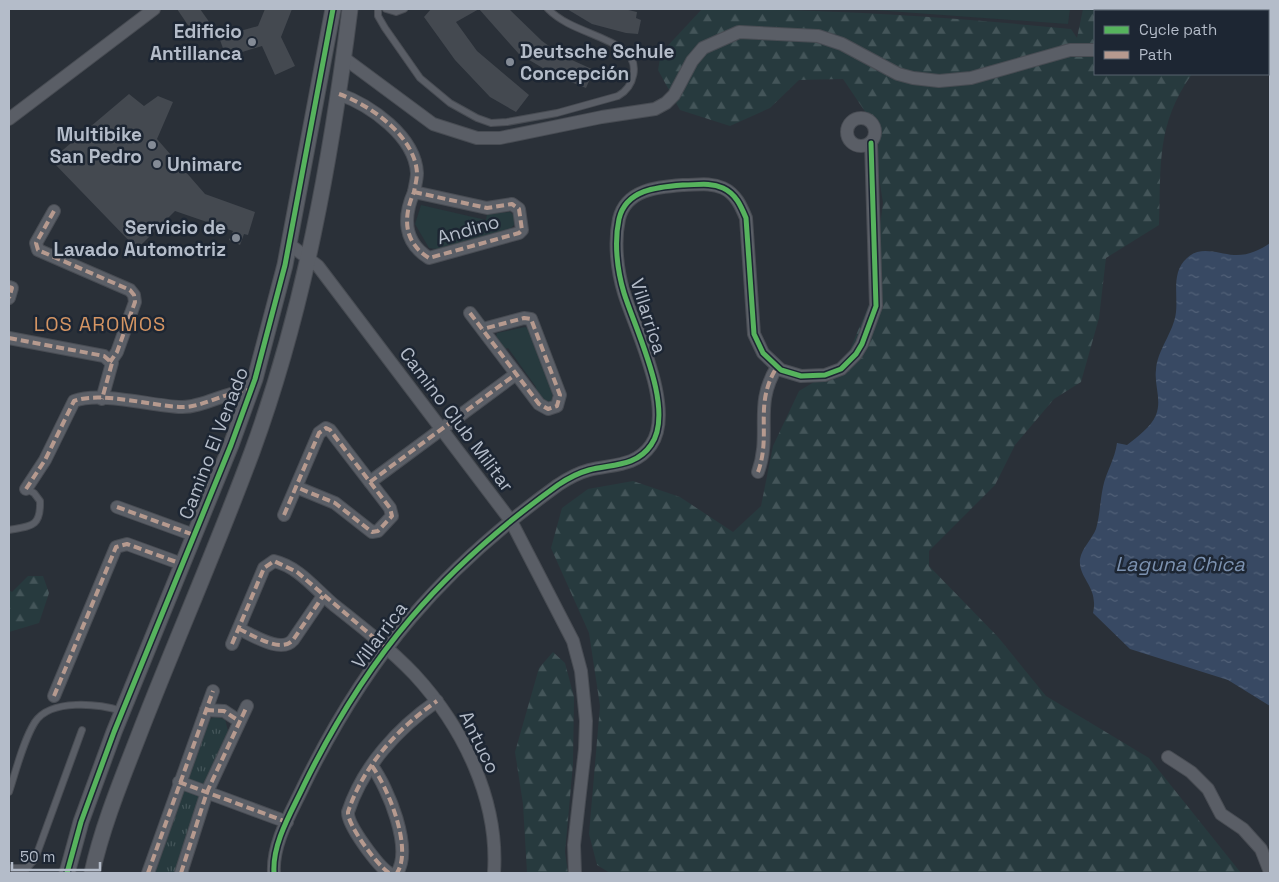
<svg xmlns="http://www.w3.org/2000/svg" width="1279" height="882" font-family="'Space Grotesk',sans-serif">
  <defs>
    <pattern id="forest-firs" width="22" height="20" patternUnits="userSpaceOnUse" patternTransform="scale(1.25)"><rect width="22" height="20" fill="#273a3e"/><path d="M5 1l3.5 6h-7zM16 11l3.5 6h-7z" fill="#445559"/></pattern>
    <pattern id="park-tufts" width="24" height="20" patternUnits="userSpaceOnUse" patternTransform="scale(1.25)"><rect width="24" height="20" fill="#273a3e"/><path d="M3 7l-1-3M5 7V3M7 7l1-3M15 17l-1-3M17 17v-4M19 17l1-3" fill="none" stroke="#445559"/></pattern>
    <pattern id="water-ripples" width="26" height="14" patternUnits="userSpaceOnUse" patternTransform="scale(1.25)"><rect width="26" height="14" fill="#384963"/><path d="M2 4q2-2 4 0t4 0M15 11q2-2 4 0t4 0" fill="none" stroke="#526178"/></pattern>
  </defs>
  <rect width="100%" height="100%" fill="#2a3038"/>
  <g fill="#273a3e">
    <polygon points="860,9 1070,9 1068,24"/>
    <polygon points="421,205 486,220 487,214 510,212 514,216 515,224 510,229 436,249 429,248 415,224"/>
    <polygon points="525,327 530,329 553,391 552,400 548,402 543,401 533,391 536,387 508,348 503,350 496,337 497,333"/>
  </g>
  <g fill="url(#forest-firs)">
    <path d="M702 9C825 9 948 17 1071 29L1077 38 1083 9H1270V63L1268 62V11H1095V74H1192C1156 124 1161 166 1159 225L1106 258 1099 318 1081 382 1054 399 1015 445 995 485 929 551V566L998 637 1046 696 1149 758 1241 873H610L597 865 589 834 600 706 589 633 551 548 562 508 588 489 633 481 680 497 733 532 761 506 773 446 799 391 844 364 870 302 883 203 870 119 843 79 799 80 770 108 730 126 680 110 658 70 661 53Z"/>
    <polygon points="28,576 43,576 49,593 39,623 9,632 9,590 12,592"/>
    <polygon points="553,652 565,663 574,697 573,764 565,852 568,873 527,873 523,804 515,752 539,668"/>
  </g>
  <polygon fill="url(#park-tufts)" points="215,717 225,719 228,731 192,818 175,873 155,873 208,720"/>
  <path fill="url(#water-ripples)" d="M1270 243V706L1228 680 1130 649 1093 613C1099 586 1078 579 1080 559 1082 548 1092 539 1096 529 1100 515 1100 501 1103 487 1106 472 1115 459 1117 443L1127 445C1137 437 1151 427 1156 415 1162 400 1154 385 1156 370 1157 350 1174 332 1176 312 1178 295 1171 272 1187 258 1201 245 1218 254 1234 255 1247 256 1260 250 1270 243Z"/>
  <g fill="#444950">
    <polygon points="177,9 200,9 210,23 194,34"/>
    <polygon points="265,9 292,9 281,37 295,66 275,75 262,46 226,57 219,37 258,26"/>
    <polygon points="431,9 509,9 542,41 563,56 594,70 586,88 558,77 519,54 479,9 456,22 477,51 529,95 516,112 490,97 455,60 424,17"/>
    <polygon points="567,9 624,9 637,12 636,18 641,20 638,34 626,33 592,24"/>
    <polygon points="129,94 144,106 158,96 173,102 157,139 205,194 255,212 248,235 244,234 240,245 229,240 233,231 175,211 137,249 51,160"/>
  </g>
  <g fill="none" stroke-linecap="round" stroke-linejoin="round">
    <defs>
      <g id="service">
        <path d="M378 9V16L385 28 420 78 450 103 477 118 491 123 507 122 557 113 618 96C634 87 641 63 624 50 600 33 569 30 548 9"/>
        <polyline points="386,9 396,12 404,9"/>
        <path d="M9 530C31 526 41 527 40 501L34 493 26 489"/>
        <path d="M9 792C16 771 23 741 35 722 51 698 99 704 122 711"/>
        <polyline points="9,868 27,868 35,859 82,730"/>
      </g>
      <g id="minor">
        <polyline points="344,58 433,124 477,138 500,138 602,117 655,109 666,103 674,95 692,61 703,48 739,32 818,36 842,44 898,74 913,78 939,81 971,78 1070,50 1095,50"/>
        <path d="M339 94C370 105 415 136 417 173 417 179 415 186 414 192"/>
        <circle cx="861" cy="132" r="14"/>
        <polyline points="9,119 154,9"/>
        <path d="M414 192 487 208 512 204 519 209 522 230 519 233 429 258C403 242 403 217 414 192Z"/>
        <polyline points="54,211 36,243 38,250 130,290 134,295 135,302 117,352 110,362"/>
        <polyline points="289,244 318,266 511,521 573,641 581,671 586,721 585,749 574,845 575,873"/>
        <polyline points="9,287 12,288 9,298"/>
        <polyline points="470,313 539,404 548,409 557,406 560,395 531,319 524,318 483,329"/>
        <polyline points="9,338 104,356 112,363 102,399"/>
        <path d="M758 472C772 433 753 405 777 367"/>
        <polyline points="370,482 516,374"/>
        <path d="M26 489 45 460 74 401C101 391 152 406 181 407 202 408 227 391 251 390"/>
        <polyline points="117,507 194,535"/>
        <polyline points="284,515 319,433 326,428 330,430 390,508 392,516 378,531 372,532 335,503 296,487"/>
        <path d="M239 629C253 635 281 654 293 640L323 596"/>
        <path d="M232 644 264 568 274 561C299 567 315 589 334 605 362 627 390 649 414 674 463 727 499 800 494 873"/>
        <polyline points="54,696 116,547 127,544 182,564"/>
        <polyline points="206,710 224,711 239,721"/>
        <polyline points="1168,757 1191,772 1208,789 1221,814 1243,829 1261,849 1270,872"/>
        <path d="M372 766C388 788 413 848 397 873"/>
        <polyline points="179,782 287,822"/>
        <polyline points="148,873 213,691"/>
        <polyline points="181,873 207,792 247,706"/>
        <path d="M274 873C272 843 292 811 304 785 367 656 441 569 558 485 567 479 578 473 589 470 612 464 636 467 651 445 676 410 635 329 624 293 617 270 614 242 619 219 626 189 658 187 684 185 697 185 710 182 723 188 736 194 741 206 746 218L754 334 763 353 781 370 801 376 825 375 841 369 856 354 862 344 876 306 871 143"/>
        <path d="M389 873C378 866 347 825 348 812 363 766 398 728 437 701"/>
      </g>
      <g id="tertiary">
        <polyline points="67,873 81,822 114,732 231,445 255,379 285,265 333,9"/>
        <path d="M92 873C103 823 124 774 142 727 178 635 218 544 252 452 304 310 331 159 350 9"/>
      </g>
    </defs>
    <use href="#service" stroke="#484c53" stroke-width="8"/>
    <use href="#minor" stroke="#484c53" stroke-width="14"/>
    <use href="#tertiary" stroke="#484c53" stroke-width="17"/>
    <use href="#service" stroke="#5a5e66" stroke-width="6"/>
    <use href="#minor" stroke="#5a5e66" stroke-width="12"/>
    <use href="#tertiary" stroke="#5a5e66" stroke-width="15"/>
    <g stroke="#b69a8f" stroke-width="4" stroke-dasharray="8 4" stroke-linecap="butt">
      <path d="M339 94C370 105 415 136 417 173 417 179 415 186 414 192"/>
      <path d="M414 192 487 208 512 204 519 209 522 230 519 233 429 258C403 242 403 217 414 192Z"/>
      <polyline points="54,211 36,243 38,250 130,290 134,295 135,302 117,352 110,362"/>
      <polyline points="9,287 12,288 9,298"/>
      <polyline points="470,313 539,404 548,409 557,406 560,395 531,319 524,318 483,329"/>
      <polyline points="9,338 104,356 112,363 102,399"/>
      <path d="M758 472C772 433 753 405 777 367"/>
      <polyline points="370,482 516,374"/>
      <path d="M26 489 45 460 74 401C101 391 152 406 181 407 202 408 227 391 251 390"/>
      <polyline points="117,507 194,535"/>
      <polyline points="284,515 319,433 326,428 330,430 390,508 392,516 378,531 372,532 335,503 296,487"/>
      <path d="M239 629C253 635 281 654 293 640L323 596"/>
      <polyline points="232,644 264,568 274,561 297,572 386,648"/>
      <polyline points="54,696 116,547 127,544 182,564"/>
      <polyline points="206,710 224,711 239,721"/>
      <path d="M372 766C388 788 413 848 397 873"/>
      <polyline points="179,782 287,822"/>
      <polyline points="148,873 213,691"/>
      <polyline points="181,873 207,792 247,706"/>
      <path d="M389 873C378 866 347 825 348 812 363 766 398 728 437 701"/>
    </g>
    <defs>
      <g id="cycleway">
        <polyline points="67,873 81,822 114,732 231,445 255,379 285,265 333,9"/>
        <path d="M274 873C272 843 292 811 304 785 367 656 441 569 558 485 567 479 578 473 589 470 612 464 636 467 651 445 676 410 635 329 624 293 617 270 614 242 619 219 626 189 658 187 684 185 697 185 710 182 723 188 736 194 741 206 746 218L754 334 763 353 781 370 801 376 825 375 841 369 856 354 862 344 876 306 871 143"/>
      </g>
    </defs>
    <use href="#cycleway" stroke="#1d2633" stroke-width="8"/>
    <use href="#cycleway" stroke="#56b35d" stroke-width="5"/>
  </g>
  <g fill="#848b96" stroke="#1d2633" stroke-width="2">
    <circle cx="252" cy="42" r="5"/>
    <circle cx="510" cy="62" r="5"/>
    <circle cx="152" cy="145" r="5"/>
    <circle cx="157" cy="164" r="5"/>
    <circle cx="236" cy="238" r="5"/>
  </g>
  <g text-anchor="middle" stroke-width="5" stroke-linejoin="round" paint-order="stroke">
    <g font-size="19" font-weight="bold" fill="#b4bcc9" stroke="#1d2633" text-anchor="end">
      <text x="242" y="38">Edificio<tspan x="242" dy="22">Antillanca</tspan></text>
      <text x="520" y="58" text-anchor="start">Deutsche Schule<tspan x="520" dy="22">Concepción</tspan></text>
      <text x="142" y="141">Multibike<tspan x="142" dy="22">San Pedro</tspan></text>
      <text x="167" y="171" text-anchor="start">Unimarc</text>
      <text x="226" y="234">Servicio de<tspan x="226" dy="22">Lavado Automotriz</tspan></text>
    </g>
    <g font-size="19" fill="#b4bcc9" stroke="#1d2633">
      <text transform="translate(468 229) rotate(-16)" y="7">Andino</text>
      <text transform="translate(649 316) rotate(72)" y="7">Villarrica</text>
      <text transform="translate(457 419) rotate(53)" y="7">Camino Club Militar</text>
      <text transform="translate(213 443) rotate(-69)" y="7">Camino El Venado</text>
      <text transform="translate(379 635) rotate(-53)" y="7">Villarrica</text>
      <text transform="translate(480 742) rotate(64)" y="7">Antuco</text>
    </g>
    <g font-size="20" letter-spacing="1" fill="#d59563" stroke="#1d2633">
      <text x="100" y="331">LOS AROMOS</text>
    </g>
    <g font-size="20" font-style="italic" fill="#7c92b1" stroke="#1d2633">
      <text x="1180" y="571">Laguna Chica</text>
    </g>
  </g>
  <rect width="1279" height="882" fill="none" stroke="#b4bcc9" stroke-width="20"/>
  <rect x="1094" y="10" width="175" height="65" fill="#1d2633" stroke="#59626f"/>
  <rect x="1104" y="26" width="25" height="8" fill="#56b35d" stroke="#59626f"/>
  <text x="1139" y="35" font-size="15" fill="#b4bcc9">Cycle path</text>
  <rect x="1104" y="51" width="25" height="8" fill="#b69a8f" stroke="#59626f"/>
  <text x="1139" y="60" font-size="15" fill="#b4bcc9">Path</text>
  <path d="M12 862v8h88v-8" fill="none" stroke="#b4bcc9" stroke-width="2.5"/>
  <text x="20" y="862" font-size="15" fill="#b4bcc9" stroke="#1d2633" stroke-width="4" paint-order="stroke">50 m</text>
</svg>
